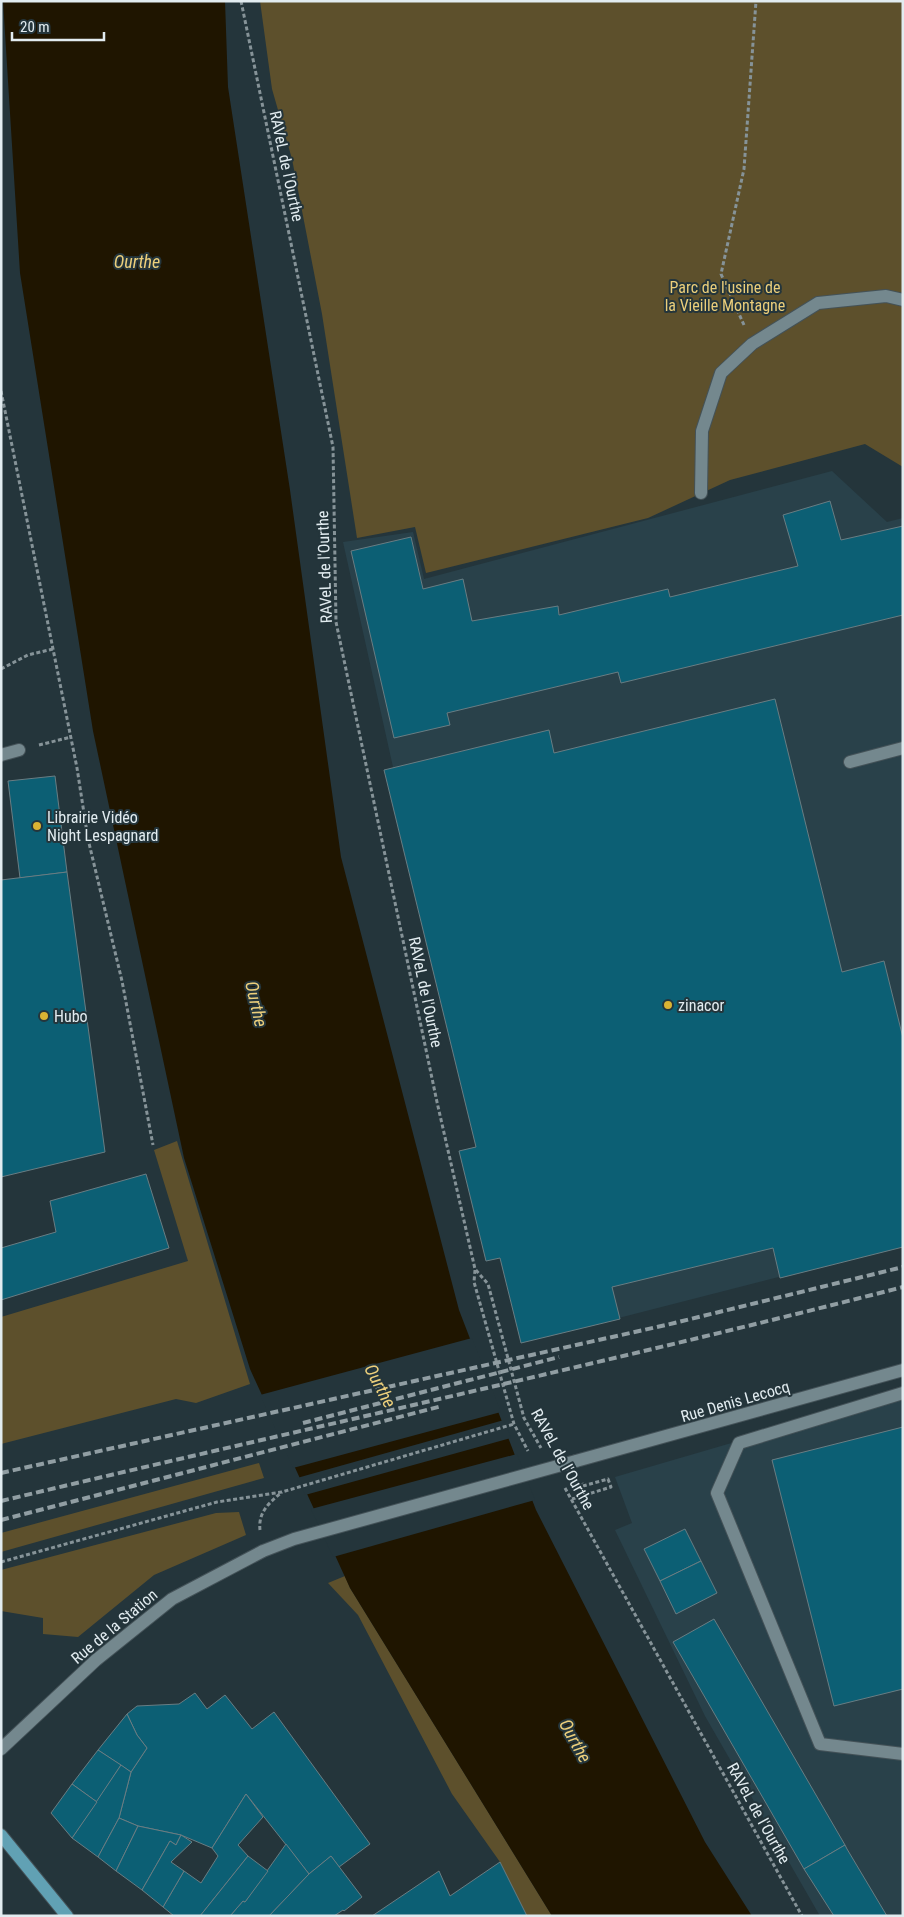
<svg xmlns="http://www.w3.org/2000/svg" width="904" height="1917" font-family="'Roboto Condensed',sans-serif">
  <rect width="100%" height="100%" fill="#24353b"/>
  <g fill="#29414a">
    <polygon points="832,471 887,522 903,518 903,1245 521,1343 343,542 413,532 424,579"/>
    <polygon points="903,1393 903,1916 820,1916 705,1716 615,1530 632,1523 615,1477"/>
  </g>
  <g fill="#5d502c">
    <polygon points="260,1 903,1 903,467 865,444 730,480 648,518 426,573 415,527 357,538 322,314 292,159 272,89"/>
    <polygon points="177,1141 250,1384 196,1403 176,1399 1,1444 1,1317 188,1261 154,1150"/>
    <polygon points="259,1463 264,1478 1,1552 1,1533"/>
    <polygon points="239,1512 246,1535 154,1575 78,1637 43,1634 43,1618 1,1611 1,1570 216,1513"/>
    <polygon points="345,1576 350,1588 552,1916 527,1916 500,1862 452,1794 358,1615 328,1583"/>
  </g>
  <polygon fill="#1f1500" points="3,1 225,1 228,87 290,490 341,857 459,1310 536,1510 705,1842 752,1916 552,1916 350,1588 250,1369 184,1158 93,731 20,273"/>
  <g fill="#24353b">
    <polygon points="472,1338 501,1412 293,1468 260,1395"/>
    <polygon points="504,1420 511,1438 305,1495 297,1478"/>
    <polygon points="517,1454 535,1500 333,1557 311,1509"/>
  </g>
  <g fill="#0c5f74" stroke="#697d83">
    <polygon points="830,501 841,540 903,526 903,615 621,683 618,672 447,713 450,725 394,738 351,551 411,537 423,589 463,579 472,621 558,606 559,615 668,589 670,597 798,566 783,515"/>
    <polygon points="775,699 842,972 884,961 903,1038 903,1247 780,1278 773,1248 612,1287 620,1319 521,1343 500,1258 486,1261 459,1151 476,1147 384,770 549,730 554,753"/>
    <polygon points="55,776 67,872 20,878 8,781"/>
    <polygon points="67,872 105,1152 1,1177 1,880"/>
    <polygon points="146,1174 169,1248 1,1300 1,1248 56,1232 50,1201"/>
    <polygon points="903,1427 903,1689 834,1706 772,1460"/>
    <polygon points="685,1529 701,1561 660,1581 644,1549"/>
    <polygon points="701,1561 717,1593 676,1614 660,1581"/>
    <polygon points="714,1619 845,1845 804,1869 673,1642"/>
    <polygon points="195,1693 207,1709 225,1695 252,1729 274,1712 370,1844 339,1867 331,1856 309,1874 246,1794 212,1848 181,1835 138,1826 119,1818 131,1772 147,1748 137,1735 127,1714 137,1706 179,1704"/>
    <polygon points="127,1714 137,1735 147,1748 131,1772 98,1750"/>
    <polygon points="98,1750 121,1765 97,1802 72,1784"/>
    <polygon points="121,1765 131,1772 119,1818 98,1857 72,1838"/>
    <polygon points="72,1784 97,1802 72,1838 51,1813"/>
    <polygon points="246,1794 263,1817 238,1845 248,1856 200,1916 174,1916 163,1907 184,1871 201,1883 218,1856 212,1848"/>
    <polygon points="119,1818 138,1826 116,1871 98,1857"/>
    <polygon points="138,1826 181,1835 176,1845 170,1841 142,1890 116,1871"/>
    <polygon points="181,1835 192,1842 171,1862 184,1871 163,1907 142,1890 170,1841 176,1845"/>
    <polygon points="286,1844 309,1874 269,1916 230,1916 243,1901 245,1902"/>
    <polygon points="845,1845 847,1849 887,1916 834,1916 804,1869"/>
    <polygon points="248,1856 268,1871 245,1902 243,1901 230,1916 200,1916"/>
    <polygon points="331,1856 362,1897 344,1911 343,1910 334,1916 269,1916 309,1874"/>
    <polygon points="500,1862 527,1916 372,1916 439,1871 450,1896"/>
  </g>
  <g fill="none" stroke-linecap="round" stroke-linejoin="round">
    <defs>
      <g id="minor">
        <polyline points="701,493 702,431 721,373 752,344 818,303 886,296 903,300"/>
        <polyline points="1,755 19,750"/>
        <polyline points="850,762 903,748"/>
        <polyline points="903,1393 739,1443 717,1493 820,1744 903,1754"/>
        <polyline points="576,1461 903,1370"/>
        <polyline points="1,1749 96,1660 172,1599 263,1551"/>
      </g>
      <polyline id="major" points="1,1835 67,1916"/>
    </defs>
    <use href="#minor" stroke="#445258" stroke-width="14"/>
    <use href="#major" stroke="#445258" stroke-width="14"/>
    <g stroke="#869398" stroke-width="3" stroke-dasharray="4 2.5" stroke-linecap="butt">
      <polyline points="241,1 333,447 336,622 437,1102 475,1269 488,1284 524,1418 541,1448"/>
      <polyline points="744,325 721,274 744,169 756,1"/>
      <polyline points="1,391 77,768 88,839 122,981 153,1145"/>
      <polyline points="1,669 28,655 53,649"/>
      <polyline points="39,745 71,737"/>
      <polyline points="475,1270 474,1282 514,1424 528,1451"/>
      <polyline points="565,1488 802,1916"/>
      <polyline points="572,1499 611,1487 608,1479 583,1486 582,1483"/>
      <path d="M260 1530C258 1512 269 1503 282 1492"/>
      <polyline points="1,1562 217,1502 282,1492 514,1424"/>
    </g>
    <use href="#minor" stroke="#74888e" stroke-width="12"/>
    <use href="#major" stroke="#61a1b4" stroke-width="12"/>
    <g stroke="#919ea3" stroke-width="4" stroke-dasharray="8 4" stroke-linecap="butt">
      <polyline points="303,1423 559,1357"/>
      <polyline points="1,1473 666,1325 903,1267"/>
      <path d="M1 1501C302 1429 604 1364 903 1287"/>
      <polyline points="1,1520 442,1406"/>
    </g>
    <defs>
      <polyline id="minor-bridge" points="263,1551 294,1539 576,1461"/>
    </defs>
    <use href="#minor-bridge" stroke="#445258" stroke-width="14" stroke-linecap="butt"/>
    <use href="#minor-bridge" stroke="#74888e" stroke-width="12"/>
  </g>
  <g fill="#dab333" stroke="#24353b" stroke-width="2">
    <circle cx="37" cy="826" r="5"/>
    <circle cx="668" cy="1005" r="5"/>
    <circle cx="44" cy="1016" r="5"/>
  </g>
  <g text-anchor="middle" stroke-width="4" stroke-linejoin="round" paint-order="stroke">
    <g font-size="16" fill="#e2ecf0" stroke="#24353b">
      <text transform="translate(287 166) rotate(78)" y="6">RAVeL de l'Ourthe</text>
      <text transform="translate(324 567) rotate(-92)" y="6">RAVeL de l'Ourthe</text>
      <text transform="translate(426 992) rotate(78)" y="6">RAVeL de l'Ourthe</text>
      <text transform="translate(735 1401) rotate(-16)" y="6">Rue Denis Lecocq</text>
      <text transform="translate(563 1459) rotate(61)" y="6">RAVeL de l'Ourthe</text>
      <text transform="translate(114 1626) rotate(-40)" y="6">Rue de la Station</text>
      <text transform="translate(759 1813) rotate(61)" y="6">RAVeL de l'Ourthe</text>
    </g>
    <g font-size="16" fill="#ebce7a" stroke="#24353b">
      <text x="725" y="293">Parc de l'usine de<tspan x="725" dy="18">la Vieille Montagne</tspan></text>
    </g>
    <g font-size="16" fill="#e2ecf0" stroke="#24353b" text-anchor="start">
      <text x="47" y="823">Librairie Vidéo<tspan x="47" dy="18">Night Lespagnard</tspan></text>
      <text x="678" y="1011">zinacor</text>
      <text x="54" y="1022">Hubo</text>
    </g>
    <g font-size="18" font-style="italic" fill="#eccf7b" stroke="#24353b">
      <text x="137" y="268">Ourthe</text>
      <text transform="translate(256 1004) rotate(77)" y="6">Ourthe</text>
      <text transform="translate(380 1386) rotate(62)" y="6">Ourthe</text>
      <text transform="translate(575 1741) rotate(61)" y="6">Ourthe</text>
    </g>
  </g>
  <rect width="904" height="1917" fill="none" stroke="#e2ecf0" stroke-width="5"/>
  <path d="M12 32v8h92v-8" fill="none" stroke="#e2ecf0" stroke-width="2.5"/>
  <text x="20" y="32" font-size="15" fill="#e2ecf0" stroke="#24353b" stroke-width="4" paint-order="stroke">20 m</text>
</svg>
